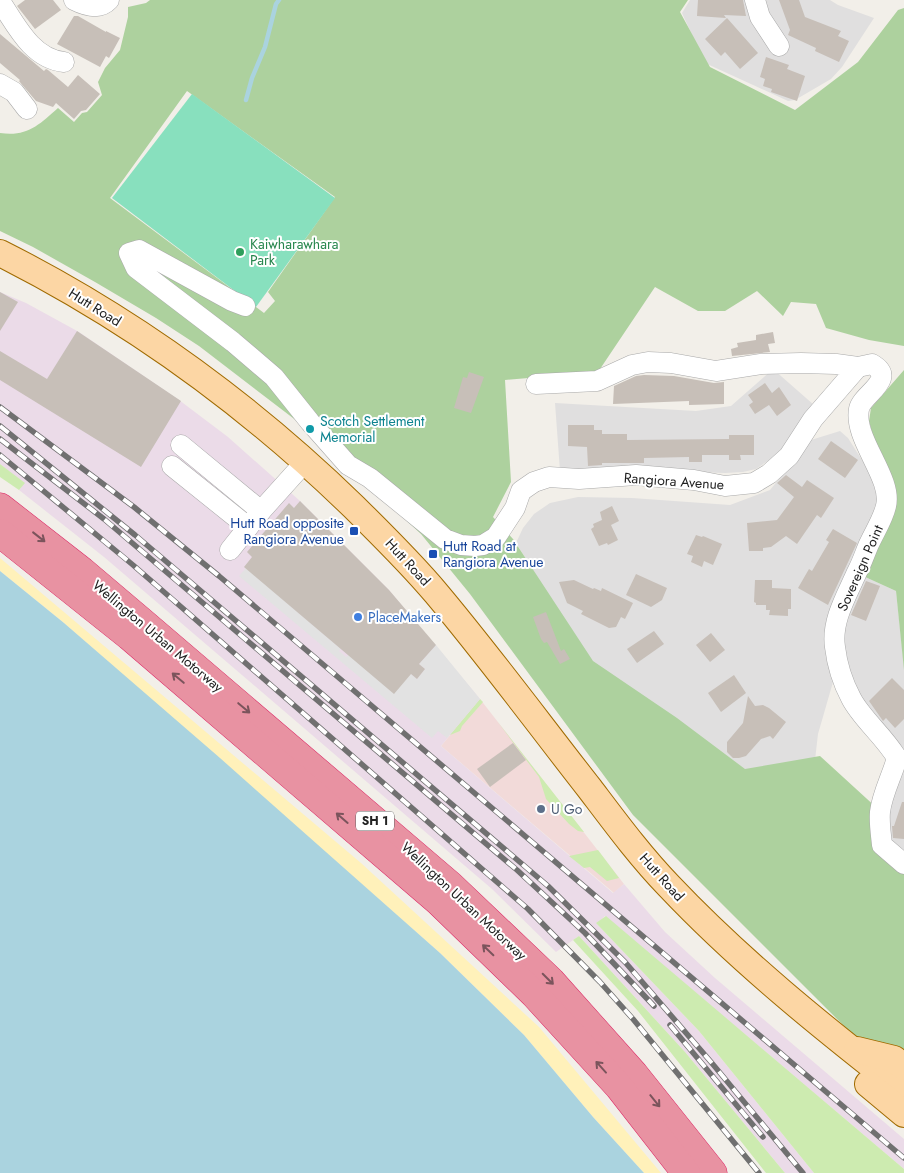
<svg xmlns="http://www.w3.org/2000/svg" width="904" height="1173" font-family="Jost,sans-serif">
  <rect width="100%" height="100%" fill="#f2efe9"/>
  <g fill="#e0dfdf">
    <polygon points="690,0 748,0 764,11 763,0 830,0 838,5 874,18 842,67 831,79 795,100 788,101 705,63 682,13"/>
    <polygon points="773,369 814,405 782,451 756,469 743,472 725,473 634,470 560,471 555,403 696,411 731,406"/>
    <polygon points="840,431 848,438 876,482 879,509 836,601 833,682 818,734 815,760 741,774 587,658 516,543 523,528 534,514 550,503 578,497 632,498 730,505 770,490 811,440"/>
    <polygon points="863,576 896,591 904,666 904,756 851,684 842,646 847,620"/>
    <polygon points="904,771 904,880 883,858 882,793"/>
  </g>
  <polygon fill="#f2dad9" points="480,699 624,884 614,893 441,746"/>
  <polygon fill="#ebdbe8" points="0,292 26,303 79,332 179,400 228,437 300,501 389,590 480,699 441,746 613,893 624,884 665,932 715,978 904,1139 904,1169 605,916 597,924 699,1031 814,1173 785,1173 685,1052 579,936 556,952 492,889 104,557 19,490 24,483 0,464"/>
  <g fill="#cdebb0">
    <polygon points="0,464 25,483 19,490 0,477"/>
    <polygon points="480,699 483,702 462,726 460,731 450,735"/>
    <polygon points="497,721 584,832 578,831 569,824 546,799 539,777"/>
    <polygon points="598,850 619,878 607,881 590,867 584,868 569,856"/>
    <polygon points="606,916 904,1169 904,1173 814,1173 699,1031 596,923"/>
    <polygon points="579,936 685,1052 785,1173 766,1173 638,1011 573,940"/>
  </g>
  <g fill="#add19e" fill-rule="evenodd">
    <path d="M150 0H688L680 12 710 67 795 110 858 62 898 10 904 8V346L869 340 826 328 816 304 791 302 783 316 757 291 725 311H698L655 287 598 372 505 380 511 482 493 517 513 539 593 661 677 718 745 769 820 756 878 809 881 844 904 863V1086L633 815 470 594 421 534 306 428 199 346 156 318 95 282 33 247 0 231V133C27 137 39 125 58 108L74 122 82 113 87 112 102 95 98 82 105 68 120 50 128 17V7L146 3ZM187 91 335 197 268 292 275 301 264 313 110 198Z"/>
    <polygon points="904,370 904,670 896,591 863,576 897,503 894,485 873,436 869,421 871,408"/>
  </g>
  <polygon fill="#fff1ba" points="0,558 361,863 539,1027 661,1173 644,1173 593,1117 524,1035 440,953 64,623 0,571"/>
  <polygon fill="#88e0be" points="192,94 335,198 256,307 112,198"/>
  <polygon fill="#e2e2e2" points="246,568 341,649 339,651 346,657 349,655 411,674 417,679 425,669 419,664 436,645 480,699 447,738 438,731 432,738 239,576"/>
  <polygon fill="#aad3df" points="0,571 64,623 220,758 440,953 524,1035 593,1117 644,1173 0,1173"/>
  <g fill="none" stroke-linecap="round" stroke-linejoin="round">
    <polyline stroke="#aad3df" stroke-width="4.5" points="246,100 252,78 265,47 276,4 279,0"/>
  </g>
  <g fill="#c7bfb8">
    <polygon points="25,0 53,0 61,10 35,29 17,6"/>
    <polygon points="698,0 743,0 746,16 724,15 726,18 697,16"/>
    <polygon points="779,0 799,0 805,17 841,31 838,36 849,41 839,62 815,51 816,48 788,35 790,30"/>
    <polygon points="74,16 78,16 106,32 106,31 120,38 109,58 106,56 100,67 57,44"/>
    <polygon points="727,18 758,53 740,69 725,52 721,56 705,39"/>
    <polygon points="0,34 44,71 46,69 48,70 68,87 78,75 100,94 86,110 81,111 74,119 56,103 53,107 36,101 19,81 20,80 0,63"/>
    <polygon points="766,57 789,65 787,69 805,76 797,101 771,92 772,89 763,86 765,79 760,77"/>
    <polygon points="0,292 18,302 0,331"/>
    <polygon points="77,331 181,401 141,467 0,380 0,351 47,379"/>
    <polygon points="773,332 775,343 768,344 770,352 732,356 731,349 738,347 737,343 756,340 756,335"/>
    <polygon points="469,372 484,377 471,413 454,408 463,377 467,378"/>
    <polygon points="644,375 674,376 714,383 724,382 724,404 689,405 689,401 613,404 614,386 636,376"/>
    <polygon points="765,383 772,393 779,387 791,405 777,416 769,405 755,414 749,405 753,402 748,395"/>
    <polygon points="568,425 594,425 594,430 602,430 602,434 627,434 627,440 729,439 729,435 754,435 754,455 740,455 741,460 729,460 729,455 702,455 702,462 689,462 689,457 644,458 644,463 602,463 602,465 588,466 587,447 568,446"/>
    <polygon points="831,441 858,460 845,478 818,459"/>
    <polygon points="786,475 802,487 807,480 834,498 821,518 817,515 797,544 786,536 771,547 763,548 763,551 749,551 747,523 777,520 794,497 777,483"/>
    <polygon points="300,501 389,590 436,645 419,664 425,669 417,679 411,674 394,694 244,567 252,557 247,552 289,503 294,508"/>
    <polygon points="612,506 619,521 611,525 618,540 608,545 607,543 599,546 591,529 594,527 593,524 602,520 600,512"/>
    <polygon points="833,529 857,543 828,605 798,588 809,569 812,571 829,542 826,540"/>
    <polygon points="696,535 702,537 703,536 722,544 713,565 704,561 702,567 691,562 693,556 687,554"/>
    <polygon points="636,574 667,588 662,600 651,607 626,595"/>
    <polygon points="574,580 593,589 594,588 601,591 602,588 633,603 625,619 621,617 616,627 609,628 581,614 583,611 567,603 559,582"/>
    <polygon points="755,580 772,580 772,588 791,589 791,609 788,609 788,616 769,615 770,610 766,610 766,605 756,605 756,603 754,602"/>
    <polygon points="866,581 880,586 866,621 851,615"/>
    <polygon points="546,612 561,651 564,649 570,659 560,664 547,642 544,643 541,639 533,617"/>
    <polygon points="654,631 664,644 637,663 627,649"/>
    <polygon points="711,633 725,650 710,662 696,645"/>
    <polygon points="734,675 746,693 721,712 708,693"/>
    <polygon points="892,678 904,690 904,719 895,728 886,718 883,721 869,701"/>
    <polygon points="748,696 755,706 763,705 769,708 786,722 773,739 770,736 761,739 746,756 739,758 733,758 727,752 727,742 743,723"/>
    <polygon points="513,743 526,760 490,787 477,769"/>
    <polygon points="902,802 904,802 904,839 893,838 892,826 894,826"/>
  </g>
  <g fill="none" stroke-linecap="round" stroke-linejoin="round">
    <defs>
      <g id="minor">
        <path d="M74 0C84 5 99 11 109 0"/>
        <polyline points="755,0 760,17 779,46"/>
        <path d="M0 1C16 25 32 59 64 62"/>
        <polyline points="0,84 14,92 27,109"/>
        <polyline points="245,306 232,301 139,250 129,253 136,268 233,342 274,377 310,422 348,465 370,478 445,539 461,545 475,546 483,545 496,537 515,508 521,491 534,482 549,477 579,479 636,475 694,480 725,486 754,483 769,474 789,456 813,419 858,367 836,364 801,363 761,364 716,371 671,363 648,362 632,365 597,381 536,384"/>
        <path d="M858 367 872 364C898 379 862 394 859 409 853 439 893 478 886 506 883 519 875 531 869 544 865 553 862 563 857 572 847 595 831 621 835 647 837 664 843 683 851 698 861 718 884 736 897 758 892 776 882 794 880 812 879 823 881 834 882 845L904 864"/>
        <polyline points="181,445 261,511"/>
        <polyline points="172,466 248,527"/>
        <polyline points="230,550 261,511 305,462"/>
      </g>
      <g id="major">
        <path d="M0 253C131 319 249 405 354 507 382 535 410 562 436 593 489 656 539 724 590 789 615 822 640 856 669 886 740 961 822 1027 904 1091"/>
        <polyline points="857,1050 894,1059 904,1067"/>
        <polyline points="868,1084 904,1114"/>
      </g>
      <g id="highway">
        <polyline points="0,507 82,571 141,621 450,885 551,981 634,1074 713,1173"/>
        <polyline points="0,533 129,636 439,902 534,994 619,1087 686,1173"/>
      </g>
    </defs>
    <use href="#minor" stroke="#a9a9a9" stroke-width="21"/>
    <use href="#major" stroke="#a06b00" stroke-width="28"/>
    <use href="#highway" stroke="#dc2a67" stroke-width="29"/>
    <use href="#minor" stroke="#fff" stroke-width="20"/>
    <use href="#major" stroke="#fcd6a4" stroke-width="26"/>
    <use href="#highway" stroke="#e892a2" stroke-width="28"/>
    <defs>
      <g id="rail">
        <polyline points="0,407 134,507 219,576 904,1158"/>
        <polyline points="0,426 135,535 548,886 625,962 711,1062 803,1173"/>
        <polyline points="0,439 104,519 517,870 585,933 654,1006"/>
        <polyline points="0,455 133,565 528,909 600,982 633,1019 759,1173"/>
        <polyline points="670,1025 763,1137"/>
      </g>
    </defs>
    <use href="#rail" stroke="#707070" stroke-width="5.5"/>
    <use href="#rail" stroke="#fff" stroke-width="4" stroke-dasharray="11" stroke-linecap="butt"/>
  </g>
  <defs><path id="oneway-shaft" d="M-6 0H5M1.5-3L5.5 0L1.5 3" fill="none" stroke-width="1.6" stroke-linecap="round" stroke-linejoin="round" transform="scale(1.25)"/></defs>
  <g stroke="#7b545c">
    <use href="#oneway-shaft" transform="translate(39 537) rotate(38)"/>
    <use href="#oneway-shaft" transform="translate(178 678) rotate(-140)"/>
    <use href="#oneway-shaft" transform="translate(244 708) rotate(40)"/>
    <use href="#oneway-shaft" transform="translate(342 818) rotate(-139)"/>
    <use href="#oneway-shaft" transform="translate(488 950) rotate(-136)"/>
    <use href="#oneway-shaft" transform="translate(548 979) rotate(45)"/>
    <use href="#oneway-shaft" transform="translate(601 1067) rotate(-132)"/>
    <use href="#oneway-shaft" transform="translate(655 1101) rotate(51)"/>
  </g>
  <circle fill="#2e9e5b" stroke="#fff" stroke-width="2" cx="240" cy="252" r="5"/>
  <circle fill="#0f9aa8" stroke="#fff" stroke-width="2" cx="310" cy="429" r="5"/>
  <g fill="#1a4fb4" stroke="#fff" stroke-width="2">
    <rect x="349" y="526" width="10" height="10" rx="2.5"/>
    <rect x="428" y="549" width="10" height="10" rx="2.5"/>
  </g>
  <circle fill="#3f7fe0" stroke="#fff" stroke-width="2" cx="358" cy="617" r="5"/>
  <circle fill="#5c6f8a" stroke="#fff" stroke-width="2" cx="541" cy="809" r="5"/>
  <g text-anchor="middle" stroke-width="4" stroke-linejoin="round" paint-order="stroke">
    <rect fill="#fff" stroke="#646464" stroke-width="1" x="356" y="811.5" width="38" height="19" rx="4"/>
    <g font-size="12" font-weight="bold" fill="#222">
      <text x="375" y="825">SH 1</text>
    </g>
    <g font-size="14" fill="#27864d" stroke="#fff" text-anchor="start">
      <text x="250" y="249">Kaiwharawhara<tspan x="250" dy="16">Park</tspan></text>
    </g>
    <g font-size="14" fill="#222" stroke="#fff">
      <text transform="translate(95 307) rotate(32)" y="5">Hutt Road</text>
      <text transform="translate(674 481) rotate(4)" y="5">Rangiora Avenue</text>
      <text transform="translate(408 562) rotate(47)" y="5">Hutt Road</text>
      <text transform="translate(860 568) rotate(-66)" y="5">Sovereign Point</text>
      <text transform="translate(158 636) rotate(40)" y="5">Wellington Urban Motorway</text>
      <text transform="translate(662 877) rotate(48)" y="5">Hutt Road</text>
      <text transform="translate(464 901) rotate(43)" y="5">Wellington Urban Motorway</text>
    </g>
    <g font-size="14" fill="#0d838f" stroke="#fff" text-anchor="start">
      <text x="320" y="426">Scotch Settlement<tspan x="320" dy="16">Memorial</tspan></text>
    </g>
    <g font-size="14" fill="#164399" stroke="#fff" text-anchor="end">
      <text x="344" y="528">Hutt Road opposite<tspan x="344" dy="16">Rangiora Avenue</tspan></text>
      <text x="443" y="551" text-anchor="start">Hutt Road at<tspan x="443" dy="16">Rangiora Avenue</tspan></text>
    </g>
    <g font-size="14" fill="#366cbe" stroke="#fff" text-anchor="start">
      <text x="368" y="622">PlaceMakers</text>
    </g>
    <g font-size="14" fill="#4e5e75" stroke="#fff" text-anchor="start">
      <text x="551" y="814">U Go</text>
    </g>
  </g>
</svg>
